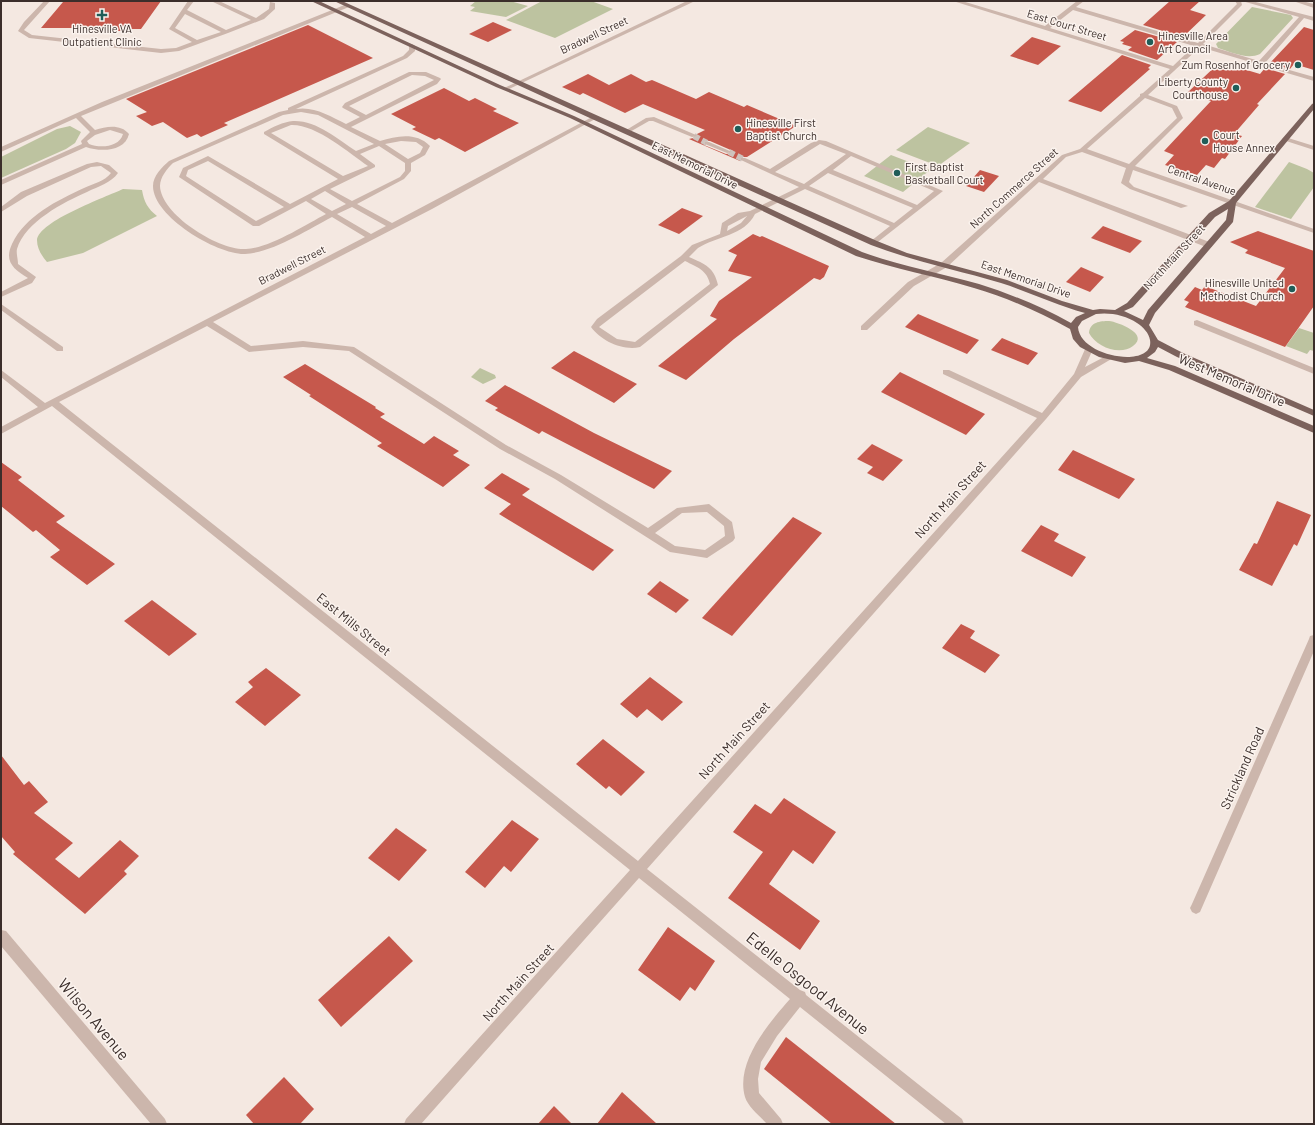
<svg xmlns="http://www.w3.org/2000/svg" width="1315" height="1125" font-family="Barlow,sans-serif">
  <rect width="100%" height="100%" fill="#f4e8e1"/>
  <g fill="#bdc3a0">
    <polygon points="476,1 510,1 528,6 506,17 470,11 475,7 470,6"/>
    <polygon points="542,1 591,1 613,9 555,38 506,20"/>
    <path d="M1252 7 1291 15 1293 18 1260 54C1247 60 1231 52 1218 48L1216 44Z"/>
    <polygon points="70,126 81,132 75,143 66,149 1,178 1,157 57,129"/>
    <polygon points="928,127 970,143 938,166 896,150"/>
    <polygon points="891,155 930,170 903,192 864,176"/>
    <polygon points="1289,162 1307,169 1314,173 1314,187 1291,219 1255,207"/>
    <path d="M123 189 142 190C144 202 148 209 157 216L83 253 47 262C42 256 37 249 37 240 39 221 106 197 123 189Z"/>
    <path d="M1109 321C1118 322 1150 334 1133 346 1120 356 1096 347 1089 333 1090 322 1100 321 1109 321Z"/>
    <polygon points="1299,328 1314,333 1314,351 1310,350 1307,354 1286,346"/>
    <polygon points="480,368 495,375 496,378 483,384 471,377"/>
  </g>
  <g fill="#c6584c" fill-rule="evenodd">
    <polygon points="69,1 161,1 141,29 124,29 122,31 96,31 99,28 41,28 63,2"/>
    <polygon points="1170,1 1200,1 1190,10 1206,15 1183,37 1143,25"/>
    <polygon points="493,22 512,30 488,42 469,34"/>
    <polygon points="308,25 373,58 224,123 228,125 201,137 197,134 187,138 163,122 152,126 136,116 147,112 126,99"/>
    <polygon points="1304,27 1314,30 1314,70 1294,64 1290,69 1270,63"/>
    <polygon points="1135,30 1177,42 1157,60 1128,50 1132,47 1122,44 1124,42 1120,41"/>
    <polygon points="1032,37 1061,46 1038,65 1010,56"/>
    <polygon points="1122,55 1151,65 1148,68 1150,69 1101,112 1068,101"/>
    <polygon points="1220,62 1260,74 1265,68 1285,74 1257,104 1259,105 1234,134 1242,136 1225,159 1222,158 1214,168 1206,165 1197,175 1165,165 1174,155 1164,151 1211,101 1187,93"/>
    <path d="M588 74 609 85 631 74 646 82 652 80 696 99 709 92 744 107 747 105 796 126 747 157H740V161L689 139 697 137V134L705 130 643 104 625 113 583 93 580 95 562 87ZM704 141H710L733 151V153L726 154 704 145Z"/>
    <polygon points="444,88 469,101 475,98 497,109 493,111 519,123 465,152 439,138 435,140 412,129 416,127 391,114"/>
    <polygon points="980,170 999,176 984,192 966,186"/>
    <polygon points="682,208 703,216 679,234 658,225"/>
    <polygon points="1103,226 1142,241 1130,253 1091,238"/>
    <polygon points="1258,231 1314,251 1314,306 1285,347 1185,307 1189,302 1184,300 1195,287 1202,290 1205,286 1256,306 1285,268 1245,253 1248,250 1230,242"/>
    <polygon points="753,234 760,237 762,236 829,266 824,277 820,280 814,278 734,339 686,380 658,366 717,319 710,316 719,301 752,277 728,271 737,255 728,251"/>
    <polygon points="1081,267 1104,277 1090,292 1066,282"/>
    <polygon points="918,314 979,340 967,354 905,327"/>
    <polygon points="1002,338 1038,353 1028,365 991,350"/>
    <polygon points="574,351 637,384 614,403 551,368"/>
    <polygon points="305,364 376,407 375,408 385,414 380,417 424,444 434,436 459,451 453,455 470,465 443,487 377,446 382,443 309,396 311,395 283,377"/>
    <polygon points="900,372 985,414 966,435 881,392"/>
    <polygon points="505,385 594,433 672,471 654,489 542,431 539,434 495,410 498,408 485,401"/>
    <polygon points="872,444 903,460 883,481 867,473 873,467 857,459"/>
    <polygon points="1073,450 1135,479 1119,499 1058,470"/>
    <polygon points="1,462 22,477 18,480 65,516 56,522 115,564 87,585 50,557 60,550 36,530 33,532 1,506"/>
    <polygon points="502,473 530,489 522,495 614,550 593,571 499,514 511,504 484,488"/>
    <polygon points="1277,501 1311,515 1297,546 1294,544 1272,586 1239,570 1254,543 1257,544"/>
    <polygon points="793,517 822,533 732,636 702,618"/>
    <polygon points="1041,525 1059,534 1054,541 1086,557 1072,577 1021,551"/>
    <polygon points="660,581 689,600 676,613 647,594"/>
    <polygon points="152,600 197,634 169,656 124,621"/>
    <polygon points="961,624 975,631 970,638 1000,655 985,673 942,648"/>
    <polygon points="266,668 301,695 265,726 235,702 253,687 248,682"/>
    <polygon points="650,677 683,702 662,721 647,709 637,718 620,704"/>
    <polygon points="603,739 645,772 621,796 609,786 606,789 576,764"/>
    <polygon points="1,755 24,785 29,781 48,802 34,813 73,843 55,859 79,878 120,840 139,856 124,871 127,874 85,914 13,854 15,852 1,836"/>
    <polygon points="784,798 836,832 813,864 793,850 769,884 820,921 800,950 728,898 763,852 733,832 755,804 771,814"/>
    <polygon points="512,820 539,839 511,872 504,866 485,888 465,872"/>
    <polygon points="396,828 427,850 399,881 368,858"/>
    <polygon points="668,927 715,961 695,991 690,987 680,1001 638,970"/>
    <polygon points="389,936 413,961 341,1027 318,1000"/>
    <polygon points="786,1037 896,1124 832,1124 764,1069"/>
    <polygon points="284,1077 314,1109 300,1124 254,1124 246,1115"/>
    <polygon points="622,1092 657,1124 597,1124"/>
    <polygon points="554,1106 572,1124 538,1124"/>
  </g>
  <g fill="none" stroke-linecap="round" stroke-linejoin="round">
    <g stroke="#cfc3bd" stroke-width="6" stroke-dasharray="6 3" stroke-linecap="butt">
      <polyline points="694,136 707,143"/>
      <polyline points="729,152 743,159"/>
    </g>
    <g fill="#ccb6ac" fill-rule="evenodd">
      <path d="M44 1H50L24 30 32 35 161 49 176 48 192 42 169 29 188 1H194L187 10 226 30 251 20 211 1H219L256 18 269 9 270 2 275 3V9L264 19 228 33 179 51 161 53 29 38 18 31 24 22ZM185 14 221 32 197 40 175 28Z"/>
      <polygon points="687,1 695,1 507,90 502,89"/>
      <path d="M953 1H962L1045 26 1077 1H1084L1076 7 1198 43 1237 4 1235 1H1241L1242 5 1203 44 1259 61 1299 17 1242 1H1252L1314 17V21L1304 18 1265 63 1314 77V81L1200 47 1148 95 1177 106 1183 118 1135 166 1314 229V233L1133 170 1129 182 1134 187 1188 206 1181 208 1130 189 1121 183 1126 168 1082 152 1066 157 1043 179 1212 243V247H1206L1039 182 947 267 914 286 867 330H861V326L908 282 941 263 1062 155 1080 149 1140 96V94L1143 93 1170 69ZM1073 10 1194 46 1173 66 1050 28ZM1145 98 1172 108 1177 118 1129 164 1087 149Z"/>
      <polygon points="1293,1 1302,1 1314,4 1314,8"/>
      <path d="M347 4 350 6 349 7 81 116 95 130C107 126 121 124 129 134 125 152 100 152 86 147L1 185V180L82 144 81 141 90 132 76 118 3 151 1 152V147L102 102ZM110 130 123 134C119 148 99 148 89 144L87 141 95 135Z"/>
      <path d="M412 44 415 46V51L407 58 296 109C314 106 330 116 346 124L360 117 343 108 342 107 345 103 409 72H426L440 78 441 79 437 84 351 127 380 141C397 136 416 132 430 146L425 155 411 163V171L404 179 357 204 392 223 592 117 597 118 432 209 213 322 251 346 303 341 354 347 506 445 561 475 648 528 677 508 709 504 732 522 735 538 733 541 707 558 670 552 555 479 500 449 349 351 303 347 249 352 207 326 59 402 638 861 1037 418 943 374V370H949L1042 413 1074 374 1086 347 1089 346 1093 349 1085 367 1106 356 1109 355 1113 358 1081 377 1046 419 647 869 800 990 805 992 806 995 962 1119 964 1124H946L800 1007 777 1036 761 1062 758 1079 759 1093 781 1119 783 1124H767C760 1116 748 1107 745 1097 735 1062 769 1023 790 999L639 878 421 1124H404L406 1119 630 870 52 406 1 434V427L38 407 1 377V370L45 403 365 237 332 217C307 230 274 252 245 254 218 255 153 217 153 186 153 176 162 167 169 161L279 112 288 110V108L403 56 409 50V46ZM412 75 425 76 434 80 366 115 349 106ZM301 112 318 115 374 144 356 151C338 139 316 120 293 121 283 122 273 127 264 132V134L338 179 290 204 208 156 183 168 179 177 253 226H259L306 201 326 214C305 225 270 248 246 249 220 251 161 215 160 186 160 177 167 169 173 163L283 115ZM291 125C316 124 349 153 368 166L343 176 271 133ZM401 141 416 142 423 147 420 153 408 159 385 144ZM379 146 405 163V171L400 177 352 201 330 189 375 167V165L360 154ZM208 161 284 207 256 221 186 176 188 170ZM325 191 346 204 332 211 311 199ZM352 207 386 226 371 234 337 214ZM707 512 724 526 725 536 705 550 675 546 655 533 682 513Z"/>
      <polygon points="654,117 696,135 697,136 692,137 653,121 649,121 628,133 623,132 646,118"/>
      <polygon points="1285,137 1314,146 1314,150 1283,140 1282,139"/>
      <path d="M819 140 826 141 943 191 874 245 870 243 871 241 890 226 805 189 755 214C744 236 717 236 698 248 695 251 692 254 689 257 705 264 714 267 718 285L640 347C623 351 601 341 591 327L597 319 681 256 692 245 720 234 722 223 738 213 750 211 799 187 741 160V158H745L770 169 811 143ZM820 144 846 154 804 184 775 172ZM851 156 934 191 917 205 833 170ZM828 173 913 208 894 223 809 186ZM747 216 741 223 727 231 728 226ZM685 261C697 267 707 270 710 284L635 342 617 339 599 327Z"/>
      <polygon points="705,142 709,142 732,152 727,153 705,144"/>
      <path d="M97 162 109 165 118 173C111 183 99 186 87 192 64 202 25 222 17 249 16 253 18 259 18 264L36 277 32 283 1 297V292L28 278C13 269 4 261 12 244 25 216 58 200 84 188 93 184 105 181 111 173L101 166 91 167 27 196 1 212V207L21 192 87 164Z"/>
      <polygon points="1,304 63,347 63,351 57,351 1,310"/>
      <polygon points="1197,320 1314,368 1314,374 1194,325 1194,321"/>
      <polygon points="1314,635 1314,651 1200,912 1196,914 1192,912 1190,908 1192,904 1309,639 1310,636"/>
      <polygon points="1,930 6,931 165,1119 167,1124 151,1124 1,946"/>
    </g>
    <path fill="#7c625c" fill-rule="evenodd" d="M311 1H319L500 85 574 116 862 252C900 266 940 273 979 284 1011 294 1042 307 1071 323L1076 317 1085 313C1056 305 1029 292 1001 283 957 270 913 261 871 245L592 119 334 1H342L877 241 907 253 1007 280 1062 301 1093 310 1100 309 1115 310 1127 303 1209 213 1229 201 1312 104 1314 103V109L1236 203 1233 222 1155 313 1149 325 1158 340 1183 353 1314 410V416L1177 357 1158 347 1155 352 1147 358 1175 366 1314 426V433L1169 370 1139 361 1125 363 1099 357 1080 347 1073 339 1070 329C1039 312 1008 298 974 288 935 276 895 269 856 256L570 118 496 87ZM1228 209 1226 220 1148 310 1143 320 1124 311 1133 307 1215 217ZM1096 314C1109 312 1126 315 1137 323 1143 327 1149 333 1150 340 1155 369 1080 358 1078 327L1082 321Z"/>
  </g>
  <g fill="#205d58" stroke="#fbf3ee" stroke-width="1.5">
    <path d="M100 9h4v4h4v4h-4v4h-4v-4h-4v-4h4z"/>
    <circle cx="1150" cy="42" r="4"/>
    <circle cx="1298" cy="65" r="4"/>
    <circle cx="1236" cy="88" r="4"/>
    <circle cx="738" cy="129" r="4"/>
    <circle cx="1205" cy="141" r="4"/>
    <circle cx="897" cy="173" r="4"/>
    <circle cx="1292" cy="289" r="4"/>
  </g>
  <g text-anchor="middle" stroke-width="3" stroke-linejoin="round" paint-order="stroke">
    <g font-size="11" fill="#3b2e2b" stroke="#fbf3ee">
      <text transform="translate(1067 25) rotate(17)" y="4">East Court Street</text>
      <text transform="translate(594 35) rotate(-25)" y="4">Bradwell Street</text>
      <text transform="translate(695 165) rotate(26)" y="4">East Memorial Drive</text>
      <text transform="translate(1202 180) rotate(19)" y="4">Central Avenue</text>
      <text transform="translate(1014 188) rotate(-42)" y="4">North Commerce Street</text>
      <text transform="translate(1174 257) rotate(-47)" y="4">North Main Street</text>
      <text transform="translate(292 265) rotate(-27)" y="4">Bradwell Street</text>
      <text transform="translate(1026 279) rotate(19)" y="4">East Memorial Drive</text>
    </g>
    <g font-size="11" fill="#3b2e2b" stroke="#fbf3ee" text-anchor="start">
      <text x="102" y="33" text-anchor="middle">Hinesville VA<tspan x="102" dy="13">Outpatient Clinic</tspan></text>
      <text x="1158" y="40">Hinesville Area<tspan x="1158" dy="13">Art Council</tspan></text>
      <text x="1290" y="69" text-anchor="end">Zum Rosenhof Grocery</text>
      <text x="1228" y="86" text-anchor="end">Liberty County<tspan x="1228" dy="13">Courthouse</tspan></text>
      <text x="746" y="127">Hinesville First<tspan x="746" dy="13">Baptist Church</tspan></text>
      <text x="1213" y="139">Court<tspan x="1213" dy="13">House Annex</tspan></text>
      <text x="905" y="171">First Baptist<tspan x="905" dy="13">Basketball Court</tspan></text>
      <text x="1284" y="287" text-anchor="end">Hinesville United<tspan x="1284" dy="13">Methodist Church</tspan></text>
    </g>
    <g font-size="13" fill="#3b2e2b" stroke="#fbf3ee">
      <text transform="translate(1232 380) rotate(23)" y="5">West Memorial Drive</text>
      <text transform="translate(950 499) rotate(-48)" y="5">North Main Street</text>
      <text transform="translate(354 624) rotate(39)" y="5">East Mills Street</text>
      <text transform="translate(734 740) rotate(-48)" y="5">North Main Street</text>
      <text transform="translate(1242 768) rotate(-66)" y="5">Strickland Road</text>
      <text transform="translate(518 982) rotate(-48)" y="5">North Main Street</text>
    </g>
    <g font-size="16" fill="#3b2e2b" stroke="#fbf3ee">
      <text transform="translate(808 983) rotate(39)" y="6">Edelle Osgood Avenue</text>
      <text transform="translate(94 1019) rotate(50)" y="6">Wilson Avenue</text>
    </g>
  </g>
  <rect width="1315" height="1125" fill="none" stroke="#3b2e2b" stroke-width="4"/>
</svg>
